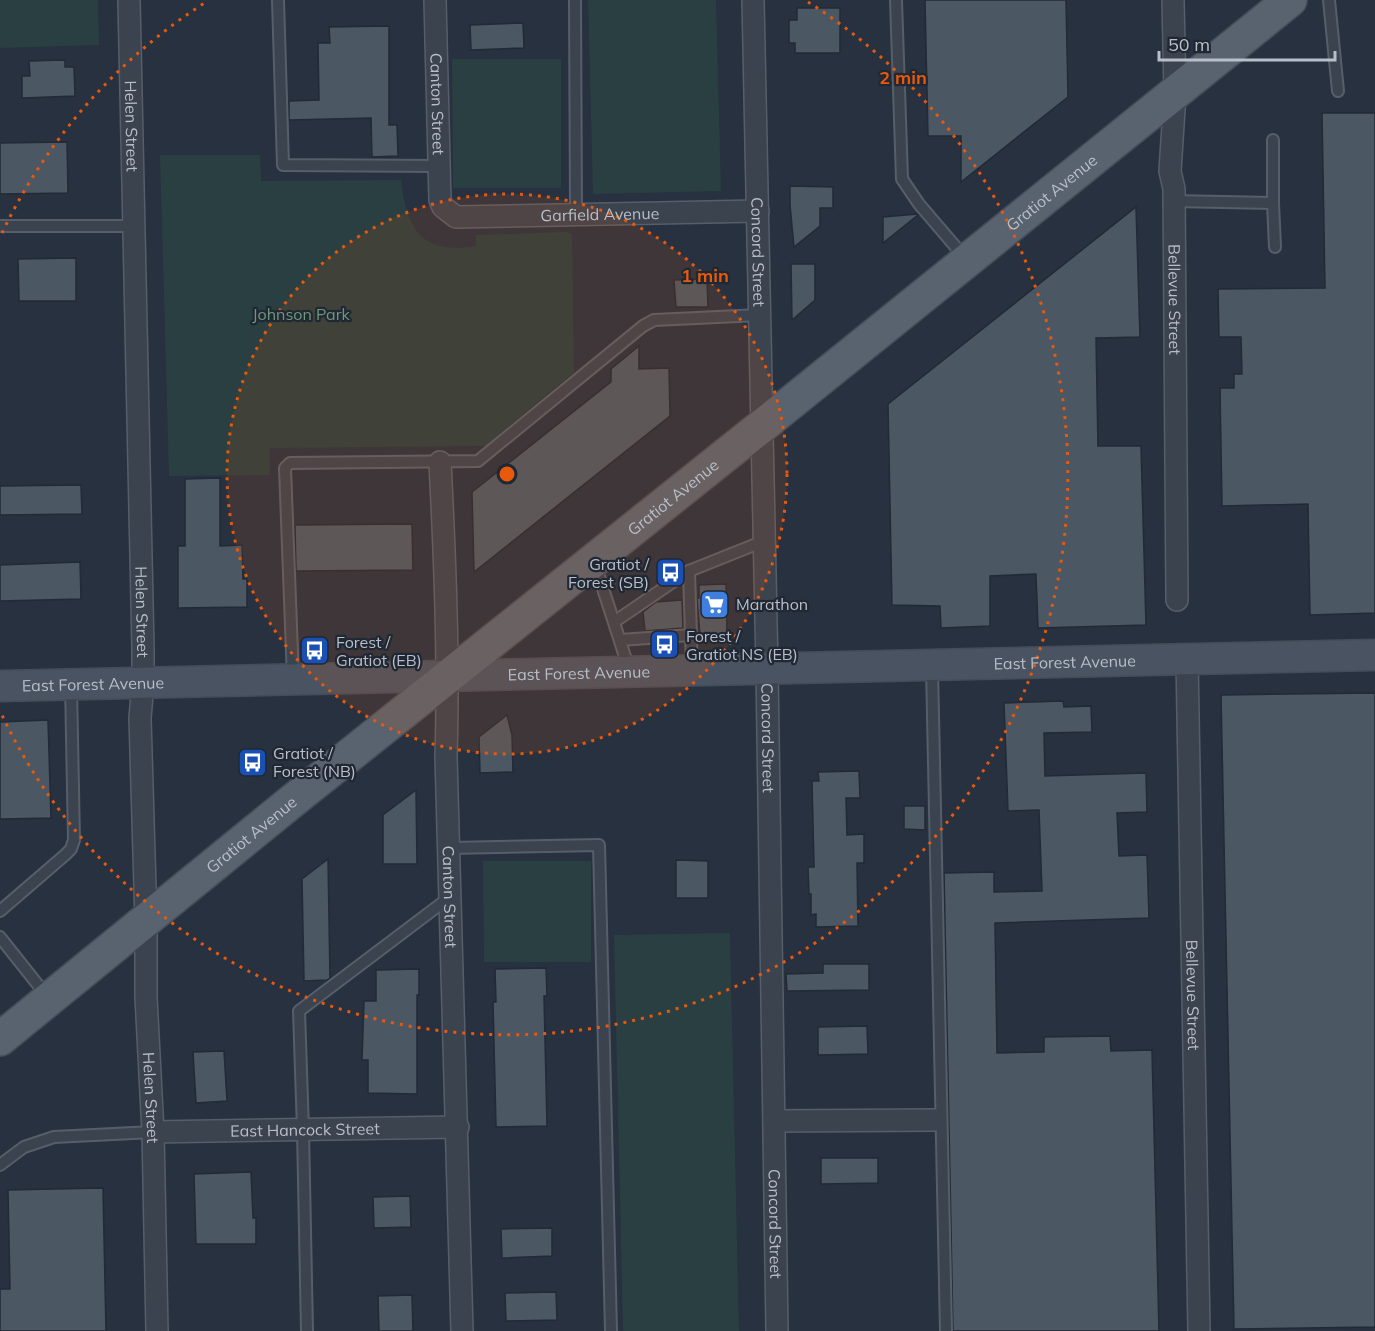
<svg xmlns="http://www.w3.org/2000/svg" width="1375" height="1331" font-family="Mulish,sans-serif">
  <rect width="100%" height="100%" fill="#27313f"/>
  <g fill="#2a3f41">
    <polygon points="0,0 98,0 99,45 0,48"/>
    <polygon points="588,0 716,0 721,191 593,194"/>
    <polygon points="452,59 561,59 561,188 453,188"/>
    <path d="M160 155H260L261 181 401 180C407 230 421 255 476 246V235L566 232 572 234 574 372 485 446 270 448V475L169 476Z"/>
    <polygon points="483,861 591,861 591,962 484,962"/>
    <polygon points="730,933 739,1331 623,1331 614,935"/>
  </g>
  <g fill="#4c5764" stroke="#222a36" stroke-width="1.5">
    <polygon points="925,0 1066,0 1068,97 961,182 961,136 928,136"/>
    <polygon points="797,8 840,8 840,53 795,53 795,43 789,43 789,20 797,20"/>
    <polygon points="523,23 524,48 471,50 470,25"/>
    <polygon points="389,26 389,125 397,125 398,156 372,157 371,118 289,120 289,101 319,100 318,43 330,43 329,27"/>
    <polygon points="65,60 65,67 74,67 75,96 22,98 22,76 30,76 29,61"/>
    <polygon points="1322,113 1375,113 1375,613 1310,615 1308,504 1222,506 1220,388 1234,388 1234,374 1242,374 1241,337 1219,337 1218,289 1325,288"/>
    <polygon points="67,142 68,193 0,194 0,143"/>
    <polygon points="790,186 833,187 833,208 820,208 820,226 794,247 790,205"/>
    <polygon points="1136,207 1140,337 1096,338 1098,446 1141,446 1146,625 1038,628 1036,574 990,576 990,626 941,628 940,606 892,605 888,404"/>
    <polygon points="918,214 918,215 883,243 883,217"/>
    <polygon points="76,258 76,301 19,301 18,259"/>
    <polygon points="791,264 815,264 815,300 792,320"/>
    <polygon points="707,279 708,307 676,307 674,280"/>
    <polygon points="639,346 639,369 669,368 670,416 474,572 472,492 611,382 611,369"/>
    <polygon points="220,478 220,546 242,545 243,579 247,579 247,607 178,608 178,546 185,546 185,479"/>
    <polygon points="81,485 82,514 0,515 0,486"/>
    <polygon points="412,524 413,570 296,571 295,525"/>
    <polygon points="80,562 81,599 0,601 0,565"/>
    <polygon points="726,584 727,635 700,635 697,598 699,598 699,585"/>
    <polygon points="682,600 683,628 645,631 643,612 656,602"/>
    <polygon points="1375,693 1375,1327 1234,1329 1221,695"/>
    <polygon points="1063,701 1064,707 1091,706 1092,732 1044,733 1045,776 1146,773 1147,812 1117,813 1119,856 1147,855 1149,918 995,923 997,1053 1044,1052 1044,1037 1110,1036 1111,1051 1152,1050 1159,1331 953,1331 944,873 994,872 994,892 1042,891 1039,810 1008,811 1004,703"/>
    <polygon points="507,715 512,735 513,772 480,773 479,737"/>
    <polygon points="48,720 51,818 0,819 0,722"/>
    <polygon points="859,771 860,798 846,798 847,835 864,834 864,863 857,863 858,926 816,927 816,914 811,915 811,894 809,894 808,867 814,867 812,781 819,781 818,772"/>
    <polygon points="416,790 417,864 383,864 383,815"/>
    <polygon points="904,806 925,806 925,830 904,829"/>
    <polygon points="328,859 330,978 327,980 304,981 302,879"/>
    <polygon points="676,860 708,861 708,898 676,898"/>
    <polygon points="823,964 869,964 869,990 787,991 786,974 823,973"/>
    <polygon points="546,968 547,996 544,996 547,1126 496,1127 493,1002 496,1002 495,969"/>
    <polygon points="419,969 419,995 417,995 417,1094 368,1093 368,1060 362,1060 364,1001 376,1001 376,970"/>
    <polygon points="867,1026 868,1054 818,1055 818,1027"/>
    <polygon points="224,1051 227,1101 196,1103 193,1052"/>
    <polygon points="821,1158 878,1158 878,1183 821,1184"/>
    <polygon points="251,1172 253,1218 256,1218 256,1244 196,1244 194,1174"/>
    <polygon points="103,1188 106,1331 0,1331 0,1289 10,1289 8,1190"/>
    <polygon points="410,1196 411,1227 374,1228 373,1197"/>
    <polygon points="552,1228 552,1256 502,1258 501,1229"/>
    <polygon points="556,1292 557,1320 506,1321 505,1293"/>
    <polygon points="412,1295 413,1331 379,1331 378,1296"/>
  </g>
  <g fill="none" stroke-linecap="round" stroke-linejoin="round">
    <defs>
      <g id="service">
        <polyline points="278,0 283,165 439,166"/>
        <polyline points="575,0 576,214"/>
        <polyline points="896,0 902,179 919,204 966,259"/>
        <polyline points="1329,0 1338,91"/>
        <polyline points="1173,201 1273,203 1273,140"/>
        <polyline points="1273,203 1275,247"/>
        <polyline points="0,226 133,226"/>
        <polyline points="595,564 629,669"/>
        <polyline points="614,622 689,571"/>
        <polyline points="620,640 691,635"/>
        <polyline points="932,668 946,1331"/>
        <polyline points="692,670 689,571 764,541"/>
        <polyline points="293,679 285,468 290,463 478,461 643,326 654,320 760,315"/>
        <polyline points="450,848 599,845 611,1331"/>
        <polyline points="0,911 65,855 71,849 74,840 71,685"/>
        <polyline points="0,937 46,995"/>
        <polyline points="0,1165 24,1147 54,1137 153,1132"/>
        <polyline points="307,1331 303,1130 299,1011 450,897"/>
      </g>
      <g id="minor">
        <path id="s1" d="M129 0 143 649V683L140 718 146 922V997L153 1132 157 1331"/>
        <path id="s2" d="M435 0 440 200 443 207 456 217 758 211"/>
        <path id="s3" d="M753 0 767 669 777 1331"/>
        <path id="s4" d="M1173 0 1175 94 1170 171 1174 189 1177 600"/>
        <path id="s5" d="M440 462C445 561 449 659 446 757L462 1331"/>
        <path id="s6" d="M1187 659 1199 1331"/>
        <polyline points="774,1121 935,1120"/>
        <path id="s7" d="M153 1132 458 1127"/>
      </g>
      <g id="secondary">
        <path id="s8" d="M0 686 1375 655"/>
      </g>
      <g id="primary">
        <path id="s9" d="M0 1039 291 802 762 426 1290 0"/>
      </g>
    </defs>
    <use href="#service" stroke="#565e69" stroke-width="14"/>
    <use href="#minor" stroke="#565e69" stroke-width="24"/>
    <use href="#secondary" stroke="#454c58" stroke-width="33"/>
    <use href="#primary" stroke="#454c58" stroke-width="36"/>
    <use href="#service" stroke="#3b434f" stroke-width="10"/>
    <use href="#minor" stroke="#3b434f" stroke-width="21"/>
    <use href="#secondary" stroke="#495362" stroke-width="30"/>
    <use href="#primary" stroke="#59626f" stroke-width="33"/>
  </g>
  <circle cx="507" cy="474" r="280" fill="#e8590c" fill-opacity=".12"/>
  <g fill="none" stroke="#e8590c" stroke-width="3" stroke-dasharray="3 6">
    <circle cx="507" cy="474" r="280"/>
    <path d="M2 233A560 560 0 0 1 206 2M808 2A560 560 0 1 1 2 715"/>
  </g>
  <defs>
    <symbol id="bus-square" viewBox="-11 -11 22 22"><rect x="-9" y="-9" width="18" height="18" rx="4" fill="#1a4fb4" stroke="#202834"/><path d="M-5-6H5V4H4V6H2V4H-2V6H-4V4H-5ZM-3.5-4V0h7V-4ZM-3.5 1.2v1.5H-2V1.2ZM2 1.2v1.5H3.5V1.2Z" fill="#fff"/></symbol>
    <symbol id="supermarket-square" viewBox="-11 -11 22 22"><rect x="-9" y="-9" width="18" height="18" rx="4" fill="#3f7fe0" stroke="#202834"/><path d="M-6-5.5h2.5l.6 2H6L4.5 2H-2.5L-4.4-4H-6ZM-1.5 3.2a1.3 1.3 0 1 0 .1 0ZM3 3.2a1.3 1.3 0 1 0 .1 0Z" fill="#fff"/></symbol>
  </defs>
  <g fill-rule="evenodd">
    <use href="#bus-square" x="654" y="556" width="33" height="33"/>
    <use href="#supermarket-square" x="698" y="588" width="33" height="33"/>
    <use href="#bus-square" x="648" y="628" width="33" height="33"/>
    <use href="#bus-square" x="298" y="634" width="33" height="33"/>
    <use href="#bus-square" x="236" y="746" width="33" height="33"/>
  </g>
  <g text-anchor="middle" stroke-width="4.5" stroke-linejoin="round" paint-order="stroke">
    <g font-size="16" fill="#b8bfc9" stroke="#202834">
      <text dy="6" stroke="none"><textPath href="#s2" startOffset="104">Canton Street</textPath></text>
      <text dy="6" stroke="none"><textPath href="#s1" startOffset="126">Helen Street</textPath></text>
      <text dy="6" stroke="none"><textPath href="#s9" startOffset="1350">Gratiot Avenue</textPath></text>
      <text dy="6" stroke="none"><textPath href="#s2" startOffset="368">Garfield Avenue</textPath></text>
      <text dy="6" stroke="none"><textPath href="#s3" startOffset="252">Concord Street</textPath></text>
      <text dy="6" stroke="none"><textPath href="#s4" startOffset="300">Bellevue Street</textPath></text>
      <text dy="6" stroke="none"><textPath href="#s9" startOffset="864">Gratiot Avenue</textPath></text>
      <text dy="6" stroke="none"><textPath href="#s1" startOffset="612">Helen Street</textPath></text>
      <text dy="6" stroke="none"><textPath href="#s8" startOffset="1065">East Forest Avenue</textPath></text>
      <text dy="6" stroke="none"><textPath href="#s8" startOffset="579">East Forest Avenue</textPath></text>
      <text dy="6" stroke="none"><textPath href="#s8" startOffset="93">East Forest Avenue</textPath></text>
      <text dy="6" stroke="none"><textPath href="#s3" startOffset="738">Concord Street</textPath></text>
      <text dy="6" stroke="none"><textPath href="#s9" startOffset="324">Gratiot Avenue</textPath></text>
      <text dy="6" stroke="none"><textPath href="#s5" startOffset="435">Canton Street</textPath></text>
      <text dy="6" stroke="none"><textPath href="#s6" startOffset="336">Bellevue Street</textPath></text>
      <text dy="6" stroke="none"><textPath href="#s1" startOffset="1098">Helen Street</textPath></text>
      <text dy="6" stroke="none"><textPath href="#s7" startOffset="152">East Hancock Street</textPath></text>
      <text dy="6" stroke="none"><textPath href="#s3" startOffset="1224">Concord Street</textPath></text>
    </g>
    <g font-size="16" fill="#709979" stroke="#202834">
      <text x="301" y="320">Johnson Park</text>
    </g>
    <g font-size="16" fill="#b8bfc9" stroke="#202834" text-anchor="start">
      <text x="649" y="570" text-anchor="end">Gratiot /<tspan x="649" dy="18">Forest (SB)</tspan></text>
      <text x="736" y="610">Marathon</text>
      <text x="686" y="642">Forest /<tspan x="686" dy="18">Gratiot NS (EB)</tspan></text>
      <text x="336" y="648">Forest /<tspan x="336" dy="18">Gratiot (EB)</tspan></text>
      <text x="273" y="759">Gratiot /<tspan x="273" dy="18">Forest (NB)</tspan></text>
    </g>
  </g>
  <circle cx="507" cy="474" r="9" fill="#e8590c" stroke="#202834" stroke-width="3"/>
  <g font-size="18" text-anchor="middle" font-weight="bold" fill="#e8590c" stroke="#202834" stroke-width="4.5" stroke-linejoin="round" paint-order="stroke">
    <text x="903" y="84">2 min</text>
    <text x="705" y="282">1 min</text>
  </g>
  <path d="M1159 51v9h176v-9" fill="none" stroke="#b8bfc9" stroke-width="3"/>
  <text x="1168" y="51" font-size="18" fill="#b8bfc9" stroke="#202834" stroke-width="4.5" paint-order="stroke">50 m</text>
</svg>
